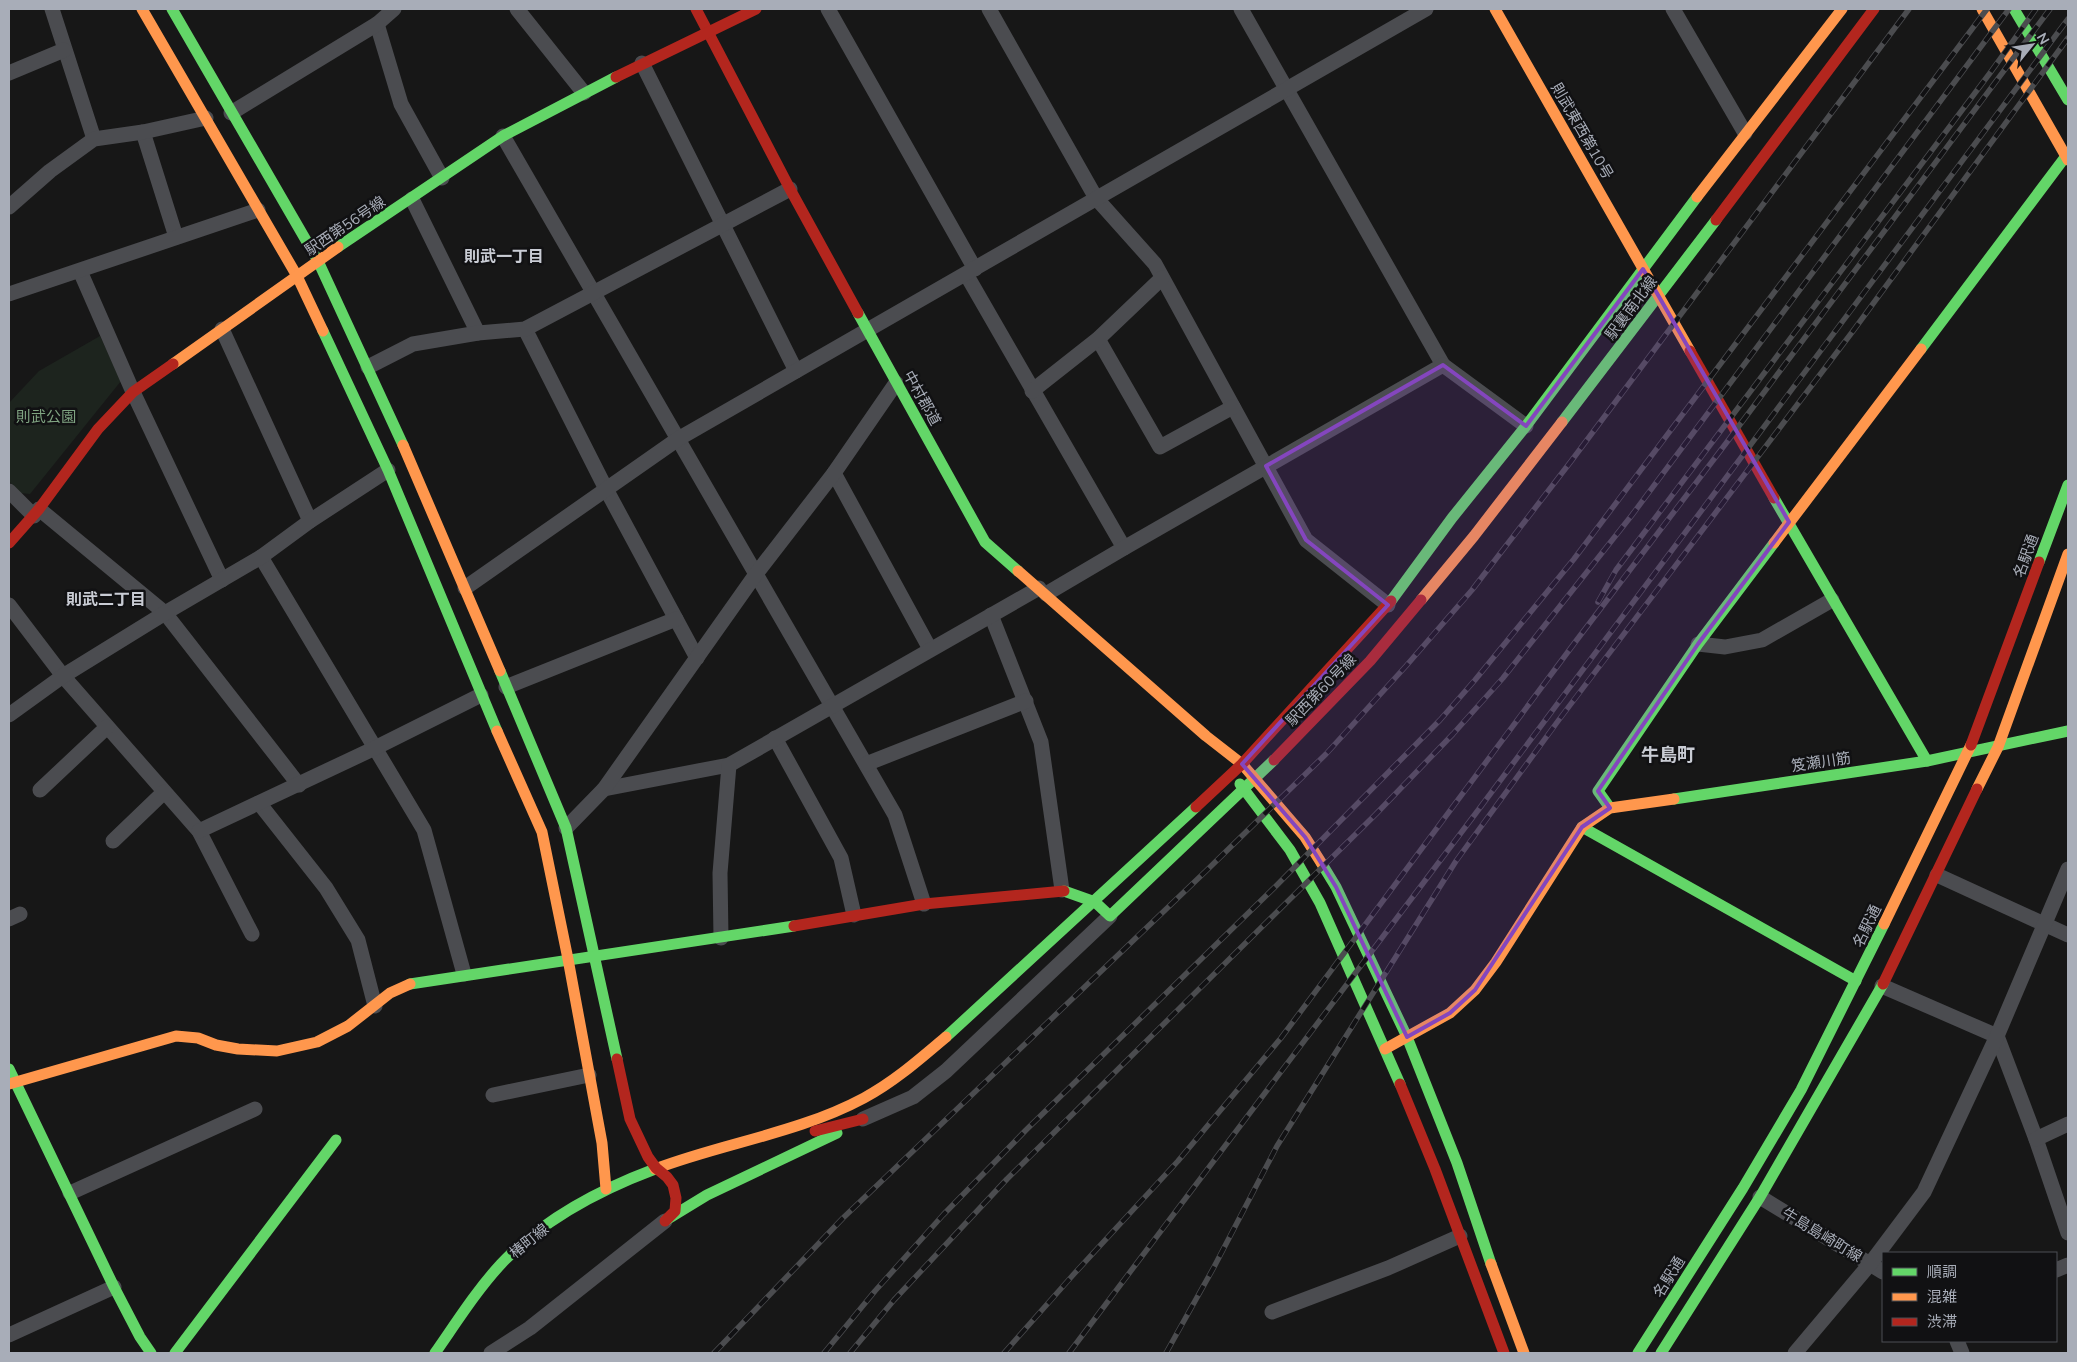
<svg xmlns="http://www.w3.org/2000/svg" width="2077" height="1362" font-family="'Nunito Sans','Noto Sans JP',sans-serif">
  <rect width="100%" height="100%" fill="#171717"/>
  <polygon fill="#1d241e" points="100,336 121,381 30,494 20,493 9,481 9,403 39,371"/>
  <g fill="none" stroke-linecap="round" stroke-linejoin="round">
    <g stroke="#4b4c50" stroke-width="15">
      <polyline points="52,9 94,139"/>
      <polyline points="517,9 584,93"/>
      <polyline points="828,9 975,269"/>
      <polyline points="989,9 1096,198 1155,264 1306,540 1388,605"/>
      <polyline points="1241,9 1443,365"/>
      <polyline points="1673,9 1745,133"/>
      <polyline points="377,24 401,104 442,178"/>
      <polyline points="642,63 796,371"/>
      <polyline points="9,73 64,50"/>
      <polyline points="231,113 377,24 394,9"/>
      <polyline points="143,132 176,237"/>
      <polyline points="503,136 895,815 924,904"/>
      <polyline points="412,199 478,333"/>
      <polyline points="9,207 50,171 94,139 143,132 206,118"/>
      <polyline points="80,271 133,392 222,580"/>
      <polyline points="966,274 1124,548"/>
      <polyline points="9,294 258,210"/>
      <polyline points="222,329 310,521"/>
      <polyline points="525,329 606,489 697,658"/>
      <polyline points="1098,339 1160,447 1233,407"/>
      <polyline points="368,367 413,344 478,333 525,329 790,189"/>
      <polyline points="1032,391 1098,339 1162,278"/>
      <polyline points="834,473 930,649"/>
      <polyline points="9,491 34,516"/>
      <polyline points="39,509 165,613 299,785"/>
      <polyline points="261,557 424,830 464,974"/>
      <polyline points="465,588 678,439 1426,9"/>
      <polyline points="1046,594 1124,548 1443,365 1526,426"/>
      <polyline points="9,605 63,676 199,831 252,934"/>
      <polyline points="991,615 1041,742 1062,890"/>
      <polyline points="1698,644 1725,647 1762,640 1832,600"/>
      <polyline points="506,687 676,619"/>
      <polyline points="9,715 63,676 165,613 261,557 310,521 388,470"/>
      <polyline points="775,738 841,858 854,915"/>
      <polyline points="866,764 1026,701"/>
      <polyline points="604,789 729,765 1039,588"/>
      <polyline points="40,790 107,727"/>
      <polyline points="259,803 326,888 358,940 375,1006"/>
      <polyline points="566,828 604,789 756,574 834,473 896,383"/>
      <polyline points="199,831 375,748 481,695"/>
      <polyline points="113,841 164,792"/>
      <polyline points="1937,875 2068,935"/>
      <polyline points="9,919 20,914"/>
      <polyline points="721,938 720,873 729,765"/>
      <polyline points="1882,986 1997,1036 2036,1139 2068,1233"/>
      <polyline points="493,1095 589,1075"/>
      <polyline points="863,1119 913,1097 946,1071 1110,916"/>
      <polyline points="2036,1139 2068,1124"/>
      <polyline points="70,1193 255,1109"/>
      <polyline points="1760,1197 1883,1272"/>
      <polyline points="2056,1270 2068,1265"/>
      <polyline points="1272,1312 1388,1268 1460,1236"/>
      <polyline points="9,1335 114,1287"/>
      <polyline points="1957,1341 1962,1353"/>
      <polyline points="491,1353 530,1328 665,1221"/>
      <polyline points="1795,1353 1870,1264 1924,1192 1997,1036 2068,869"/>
    </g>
    <g stroke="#63d668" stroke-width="11">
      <polyline points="172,9 318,261 403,445"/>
      <polyline points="2014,9 2068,100"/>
      <polyline points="338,247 503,136 616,77"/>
      <polyline points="858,313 985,542 1018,571"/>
      <polyline points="323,331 388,470 497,731"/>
      <polyline points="1921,349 2066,156"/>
      <polyline points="1562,422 1716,220"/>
      <polyline points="1774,498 1927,761"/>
      <polyline points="2039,562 2068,485"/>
      <polyline points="1391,601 1452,518 1526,426 1697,197"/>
      <polyline points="500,671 566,828 617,1059"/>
      <polyline points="1240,784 1290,850 1320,903 1400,1084"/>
      <polyline points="1674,799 1927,761 2068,731"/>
      <polyline points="1610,808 1598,791 1698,644 1774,543"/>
      <polyline points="1582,827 1856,981"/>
      <polyline points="1322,864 1336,887 1407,1037 1457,1163 1491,1264"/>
      <polyline points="1064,891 1095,902 1110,916 1274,760"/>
      <polyline points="410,984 794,926"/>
      <polyline points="946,1037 1196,807"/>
      <polyline points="9,1069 114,1287 140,1337 151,1353"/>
      <polyline points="666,1220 707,1195 837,1133"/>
      <polyline points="175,1353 336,1140"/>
      <path d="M435 1353C456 1323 476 1291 501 1264 542 1220 599 1190 655 1169"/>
      <polyline points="1638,1353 1743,1188 1801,1090 1884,924"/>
      <polyline points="1661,1353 1760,1197 1883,984"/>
    </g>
    <g stroke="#ff974d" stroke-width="11">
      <polyline points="142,9 297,276 323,331"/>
      <polyline points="1495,9 1690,351"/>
      <polyline points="1982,9 2068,160"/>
      <polyline points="1697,197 1842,9"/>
      <polyline points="173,364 338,247"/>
      <polyline points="403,445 500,671"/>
      <polyline points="1774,543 1921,349"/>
      <polyline points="1018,571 1206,736 1242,764 1305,837 1322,864"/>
      <polyline points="1421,600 1474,536 1562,422"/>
      <polyline points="497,731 542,832 568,959 602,1143 606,1189"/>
      <polyline points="1977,789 1998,747 2068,554"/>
      <polyline points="1884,924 1971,745"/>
      <polyline points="1385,1049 1450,1013 1475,990 1496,962 1582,827 1610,808 1674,799"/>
      <polyline points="9,1084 176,1036 198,1038 216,1045 238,1049 277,1051 317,1042 348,1026 390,993 410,984"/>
      <path d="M655 1169C723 1143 799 1133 864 1098 894 1082 920 1059 946 1037"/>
      <polyline points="1491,1264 1524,1353"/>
    </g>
    <g stroke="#b3261e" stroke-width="11">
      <polyline points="696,9 790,189 858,313"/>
      <polyline points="616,77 756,9"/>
      <polyline points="1716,220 1874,9"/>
      <polyline points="1690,351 1774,498"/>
      <polyline points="9,543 39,509 98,429 133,392 173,364"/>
      <polyline points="1971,745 2039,562"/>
      <polyline points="1274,760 1370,661 1421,600"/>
      <polyline points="1196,807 1242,764 1391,601"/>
      <polyline points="794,926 924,904 1064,891"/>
      <polyline points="1883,984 1977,789"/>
      <polyline points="617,1059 630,1119 648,1157 656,1168 667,1177 673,1185 676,1198 675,1211 665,1221"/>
      <polyline points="1400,1084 1435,1169 1504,1353"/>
      <polyline points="815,1131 863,1119"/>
    </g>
    <defs>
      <g id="rail">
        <polyline points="1598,602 1616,570 1990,73 2036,9"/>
        <polyline points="714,1353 843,1218 1207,870 1326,754 1406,666 1472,590 1572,460 1909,9"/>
        <polyline points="824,1353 875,1291 943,1215 1026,1130 1276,886 1440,720 1475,680 1574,559 1987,9"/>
        <polyline points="850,1353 894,1300 1007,1179 1376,814 1453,734 1503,678 1632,515 2009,9"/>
        <polyline points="1004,1353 1073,1275 1178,1161 1281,1038 1576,641 1730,438 2050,9"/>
        <polyline points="1069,1353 1482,805 2068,19"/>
        <polyline points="1166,1353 1214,1267 1277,1146 1456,861 1558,721 1853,331 2068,38"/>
      </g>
    </defs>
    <use href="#rail" stroke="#4b4c4f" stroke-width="5.5"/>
    <use href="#rail" stroke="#111113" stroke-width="4" stroke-dasharray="11" stroke-linecap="butt"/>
  </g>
  <path fill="#8446be" fill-opacity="0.2" stroke="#8446be" stroke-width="4" stroke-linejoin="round" d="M1643 269 1789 522 1698 644 1598 791 1610 808 1582 827 1475 990 1450 1013 1407 1037 1336 887 1305 837 1242 764 1388 605 1306 540 1266 466 1443 365 1526 426Z"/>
  <g text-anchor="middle" stroke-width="5" stroke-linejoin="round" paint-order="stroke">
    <g font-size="15" fill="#a8adb8" stroke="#111113">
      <text transform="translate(1582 131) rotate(60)" y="5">則武東西第10号</text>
      <text transform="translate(345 226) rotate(-34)" y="5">駅西第56号線</text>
      <text transform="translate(1631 308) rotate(-53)" y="5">駅裏南北線</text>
      <text transform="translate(922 398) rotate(61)" y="5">中村郡道</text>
      <text transform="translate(2026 556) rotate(-70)" y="5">名駅通</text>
      <text transform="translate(1321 690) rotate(-46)" y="5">駅西第60号線</text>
      <text transform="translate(1821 762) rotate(-8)" y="5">笈瀬川筋</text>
      <text transform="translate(1867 926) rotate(-64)" y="5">名駅通</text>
      <text transform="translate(1822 1235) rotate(31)" y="5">牛島島崎町線</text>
      <text transform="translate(529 1241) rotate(-39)" y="5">椿町線</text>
      <text transform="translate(1669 1277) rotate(-58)" y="5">名駅通</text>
    </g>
    <g font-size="15" fill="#7fa381" stroke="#111113">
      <text x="46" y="422">則武公園</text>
    </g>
    <g font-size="16" font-weight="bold" fill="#c9ccd4" stroke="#111113">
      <text x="504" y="262">則武一丁目</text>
      <text x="106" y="605">則武二丁目</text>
    </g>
    <g font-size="18" font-weight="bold" fill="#c9ccd4" stroke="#111113">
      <text x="1668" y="761">牛島町</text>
    </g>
  </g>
  <rect width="2077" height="1362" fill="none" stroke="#a8adb8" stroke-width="20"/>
  <rect x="1882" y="1252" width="175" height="90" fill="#111113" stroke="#4d4f55"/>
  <rect x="1892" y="1268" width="25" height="8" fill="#63d668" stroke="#4d4f55"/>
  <text x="1927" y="1277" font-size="15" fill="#a8adb8">順調</text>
  <rect x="1892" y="1293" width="25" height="8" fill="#ff974d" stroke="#4d4f55"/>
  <text x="1927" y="1302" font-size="15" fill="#a8adb8">混雑</text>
  <rect x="1892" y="1318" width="25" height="8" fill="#b3261e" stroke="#4d4f55"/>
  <text x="1927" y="1327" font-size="15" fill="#a8adb8">渋滞</text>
  <g transform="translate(2032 45) rotate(60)" stroke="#111113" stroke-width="4" paint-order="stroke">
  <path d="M0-4L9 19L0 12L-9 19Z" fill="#a8adb8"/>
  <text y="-8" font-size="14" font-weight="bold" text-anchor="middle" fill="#a8adb8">N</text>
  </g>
</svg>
